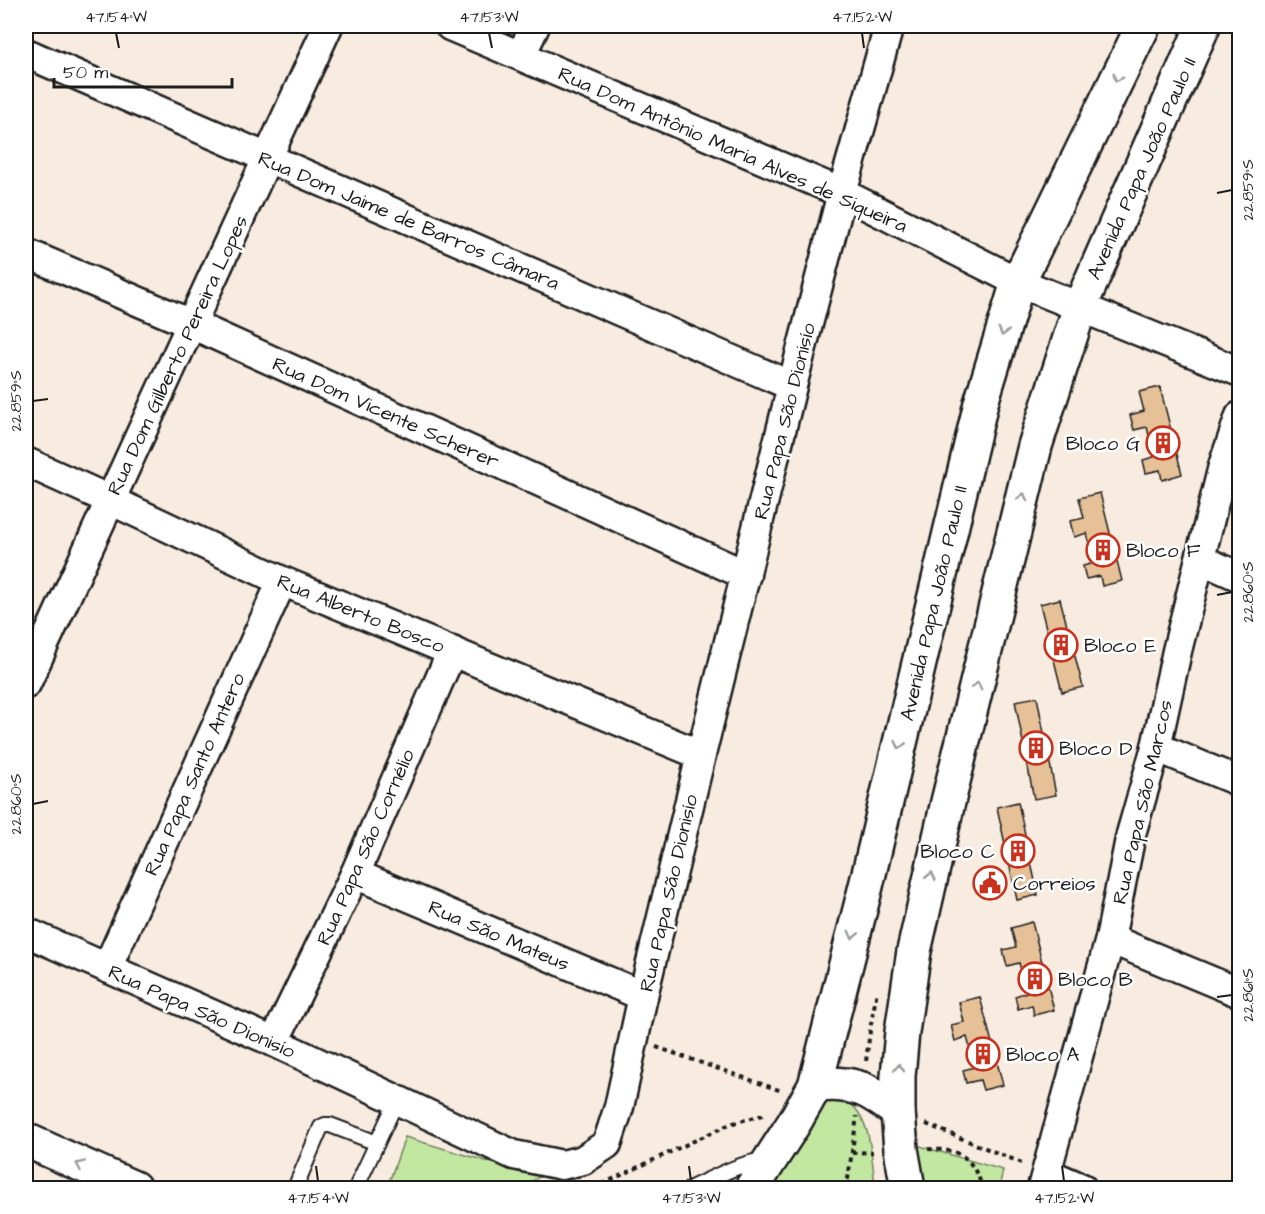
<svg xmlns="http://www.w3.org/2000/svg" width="1265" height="1214" font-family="'Architects Daughter',sans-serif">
  <rect width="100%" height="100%" fill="#f8ece0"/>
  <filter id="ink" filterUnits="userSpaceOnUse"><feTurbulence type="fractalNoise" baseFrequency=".0167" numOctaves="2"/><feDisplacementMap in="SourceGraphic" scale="12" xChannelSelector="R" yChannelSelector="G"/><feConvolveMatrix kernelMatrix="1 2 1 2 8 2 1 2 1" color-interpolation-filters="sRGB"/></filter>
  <g filter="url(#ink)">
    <g fill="#c2e7a1" stroke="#6f825e" stroke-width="1.5">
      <path d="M819 1097C825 1097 833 1095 838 1097 872 1107 872 1159 875 1188H775Z"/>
      <polygon points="405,1137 540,1177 518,1188 387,1188"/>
      <polygon points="906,1142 1003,1170 999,1188 914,1188"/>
    </g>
    <g fill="#e6c197" stroke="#1c1c1c" stroke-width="1.5">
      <polygon points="1160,387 1182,474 1162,480 1160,470 1146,473 1143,460 1154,457 1147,427 1134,430 1130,415 1144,411 1139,392"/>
      <polygon points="1100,493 1122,581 1102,586 1100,576 1086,579 1083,566 1094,563 1087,533 1074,537 1070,521 1084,518 1079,498"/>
      <polygon points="1060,599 1083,687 1062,692 1040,604"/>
      <polygon points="1037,697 1056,795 1034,799 1015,701"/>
      <polygon points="1018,802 1038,895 1017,900 997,807"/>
      <polygon points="1032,922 1054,1010 1034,1015 1032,1005 1018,1009 1015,996 1027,992 1019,963 1007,966 1003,950 1016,947 1011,928"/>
      <polygon points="980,997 1003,1085 983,1090 980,1080 966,1083 963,1070 975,1067 967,1037 955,1041 951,1025 964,1022 959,1002"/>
    </g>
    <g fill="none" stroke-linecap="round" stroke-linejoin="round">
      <defs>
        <g id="service">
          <polyline points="295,1188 321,1127 325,1125 330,1125 377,1143"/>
          <polyline points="356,1188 397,1100"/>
          <path d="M691 1188C715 1177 738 1164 764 1160"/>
        </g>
        <g id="minor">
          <polyline points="450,26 842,193 1018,282 1240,372"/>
          <polyline points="26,53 792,386"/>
          <polyline points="521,55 535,26"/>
          <polyline points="26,253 191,324 746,575"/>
          <polyline points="26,462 110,500 282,581 701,755"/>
          <polyline points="1200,559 1240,577"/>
          <polyline points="26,684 328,26"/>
          <polyline points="1156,747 1240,782"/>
          <polyline points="355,874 643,996"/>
          <polyline points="26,932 274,1042 514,1155 562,1165 583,1160 607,1144 619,1107 643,996 701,755 792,386 842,193 889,26"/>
          <polyline points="1110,939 1240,993"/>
          <polyline points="107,968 282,581"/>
          <polyline points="274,1042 355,874 452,651"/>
          <polyline points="1047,1173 1082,1188"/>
          <polyline points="1042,1188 1110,939 1131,834 1156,747 1177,651 1223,466 1240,416"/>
        </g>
        <g id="tertiary">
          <path d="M815 1086C829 1083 848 1084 862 1089 875 1094 887 1104 898 1112"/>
          <polyline points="752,1188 794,1123 815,1086 866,886 981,403 1018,282 1143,26"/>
          <polyline points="908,1188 901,1149 898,1112 898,1076 902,1032 914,951 948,802 1035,446 1080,307 1203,26"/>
        </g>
        <polyline id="secondary" points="26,1140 134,1188"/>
      </defs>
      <use href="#service" stroke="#1c1c1c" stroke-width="18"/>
      <use href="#minor" stroke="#1c1c1c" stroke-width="33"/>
      <use href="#tertiary" stroke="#1c1c1c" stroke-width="38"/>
      <use href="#secondary" stroke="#1c1c1c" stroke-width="38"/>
      <g stroke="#1c1c1c" stroke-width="4" stroke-dasharray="4.5 4.5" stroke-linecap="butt">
        <polyline points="656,1047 782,1091"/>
        <polyline points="866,1061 871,1024 877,991"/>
        <polyline points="926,1124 1022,1163"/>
        <path d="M928 1149C963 1150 970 1156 983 1188"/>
        <polyline points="852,1153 873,1152"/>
        <polyline points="26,1184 35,1188"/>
        <polyline points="594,1188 730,1124 766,1114"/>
        <polyline points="844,1188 848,1179 857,1116"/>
      </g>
      <use href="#service" stroke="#fff" stroke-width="14"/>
      <use href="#minor" stroke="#fff" stroke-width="28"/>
      <use href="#tertiary" stroke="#fff" stroke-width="33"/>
      <use href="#secondary" stroke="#fff" stroke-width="33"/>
    </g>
    <defs><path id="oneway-chevron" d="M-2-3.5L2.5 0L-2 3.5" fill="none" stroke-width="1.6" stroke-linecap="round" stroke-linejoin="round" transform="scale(1.5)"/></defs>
    <g stroke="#999">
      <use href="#oneway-chevron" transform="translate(1117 78) rotate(116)"/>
      <use href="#oneway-chevron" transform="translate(1003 332) rotate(106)"/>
      <use href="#oneway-chevron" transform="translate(1023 497) rotate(-76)"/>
      <use href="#oneway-chevron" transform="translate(977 686) rotate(-76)"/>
      <use href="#oneway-chevron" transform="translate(900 745) rotate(103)"/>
      <use href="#oneway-chevron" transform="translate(931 876) rotate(-77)"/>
      <use href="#oneway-chevron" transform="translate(853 935) rotate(104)"/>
      <use href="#oneway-chevron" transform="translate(899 1068) rotate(-86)"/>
      <use href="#oneway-chevron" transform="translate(80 1165) rotate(-156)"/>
    </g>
  </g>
  <path fill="none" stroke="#1c1c1c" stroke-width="2" d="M116 33 119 48M489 33 492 48M862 33 864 48M1217 193 1232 190M33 401 48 399M1217 595 1232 592M33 804 48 801M1217 997 1232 995M316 1166 318 1181M689 1166 691 1181M1062 1166 1064 1181"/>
  <defs>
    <symbol id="building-ring" viewBox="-11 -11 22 22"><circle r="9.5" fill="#fff" stroke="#c8321e" stroke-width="1.5"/><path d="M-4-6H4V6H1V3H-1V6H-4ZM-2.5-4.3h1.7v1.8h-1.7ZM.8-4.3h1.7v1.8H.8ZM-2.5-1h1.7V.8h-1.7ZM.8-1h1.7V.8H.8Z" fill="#c8321e"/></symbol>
    <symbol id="civic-ring" viewBox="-11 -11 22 22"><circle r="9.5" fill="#fff" stroke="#c8321e" stroke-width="1.5"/><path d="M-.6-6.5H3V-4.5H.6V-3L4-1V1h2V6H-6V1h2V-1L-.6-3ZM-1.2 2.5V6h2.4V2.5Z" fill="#c8321e"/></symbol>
  </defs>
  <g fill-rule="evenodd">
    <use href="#building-ring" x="1144" y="424" width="38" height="38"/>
    <use href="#building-ring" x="1084" y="531" width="38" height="38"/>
    <use href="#building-ring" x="1042" y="626" width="38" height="38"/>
    <use href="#building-ring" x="1017" y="729" width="38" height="38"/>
    <use href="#building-ring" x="999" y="832" width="38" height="38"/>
    <use href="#civic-ring" x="971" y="864" width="38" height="38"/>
    <use href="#building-ring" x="1016" y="960" width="38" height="38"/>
    <use href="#building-ring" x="964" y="1035" width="38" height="38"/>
  </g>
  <g text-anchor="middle" stroke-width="5" stroke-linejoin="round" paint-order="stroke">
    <g font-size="20" fill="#1c1c1c" stroke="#fff">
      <text transform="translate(733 149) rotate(24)" y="7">Rua Dom Antônio Maria Alves de Siqueira</text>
      <text transform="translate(1141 168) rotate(-66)" y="7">Avenida Papa João Paulo II</text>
      <text transform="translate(409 220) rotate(23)" y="7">Rua Dom Jaime de Barros Câmara</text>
      <text transform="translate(177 355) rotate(-65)" y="7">Rua Dom Gilberto Pereira Lopes</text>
      <text transform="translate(386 412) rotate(24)" y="7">Rua Dom Vicente Scherer</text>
      <text transform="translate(784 421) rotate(-76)" y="7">Rua Papa São Dionisío</text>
      <text transform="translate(933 603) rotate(-77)" y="7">Avenida Papa João Paulo II</text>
      <text transform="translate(361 613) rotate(22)" y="7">Rua Alberto Bosco</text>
      <text transform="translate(194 774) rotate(-66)" y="7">Rua Papa Santo Antero</text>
      <text transform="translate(1142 802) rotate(-77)" y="7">Rua Papa São Marcos</text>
      <text transform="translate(365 847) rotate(-66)" y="7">Rua Papa São Cornélio</text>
      <text transform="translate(668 893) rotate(-77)" y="7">Rua Papa São Dionisío</text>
      <text transform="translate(499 935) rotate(23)" y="7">Rua São Mateus</text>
      <text transform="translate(202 1011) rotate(24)" y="7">Rua Papa São Dionisío</text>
    </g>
    <g font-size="20" fill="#1c1c1c" stroke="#fff" text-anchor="start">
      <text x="1140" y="450" text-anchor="end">Bloco G</text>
      <text x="1126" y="557">Bloco F</text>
      <text x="1084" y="652">Bloco E</text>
      <text x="1059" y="755">Bloco D</text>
      <text x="995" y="858" text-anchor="end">Bloco C</text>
      <text x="1013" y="890">Correios</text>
      <text x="1058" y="986">Bloco B</text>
      <text x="1006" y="1061">Bloco A</text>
    </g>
  </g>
  <rect width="1265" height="1214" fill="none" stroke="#fff" stroke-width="66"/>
  <path d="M54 78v9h178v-9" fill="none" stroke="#1c1c1c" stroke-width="3"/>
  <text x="63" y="78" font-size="18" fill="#1c1c1c" stroke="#ffffff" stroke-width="4.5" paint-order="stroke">50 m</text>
  <rect x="33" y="33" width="1199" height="1148" fill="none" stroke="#1c1c1c" stroke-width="2"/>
  <g font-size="15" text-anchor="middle" fill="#1c1c1c">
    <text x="116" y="22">47.154°W</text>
    <text x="489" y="22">47.153°W</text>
    <text x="862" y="22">47.152°W</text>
    <text transform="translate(1248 190) rotate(-90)" y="5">22.859°S</text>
    <text transform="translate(16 401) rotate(-90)" y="5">22.859°S</text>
    <text transform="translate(1248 592) rotate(-90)" y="5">22.860°S</text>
    <text transform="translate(16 804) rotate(-90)" y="5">22.860°S</text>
    <text transform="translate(1248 995) rotate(-90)" y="5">22.861°S</text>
    <text x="318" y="1203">47.154°W</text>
    <text x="691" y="1203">47.153°W</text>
    <text x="1064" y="1203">47.152°W</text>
  </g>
</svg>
